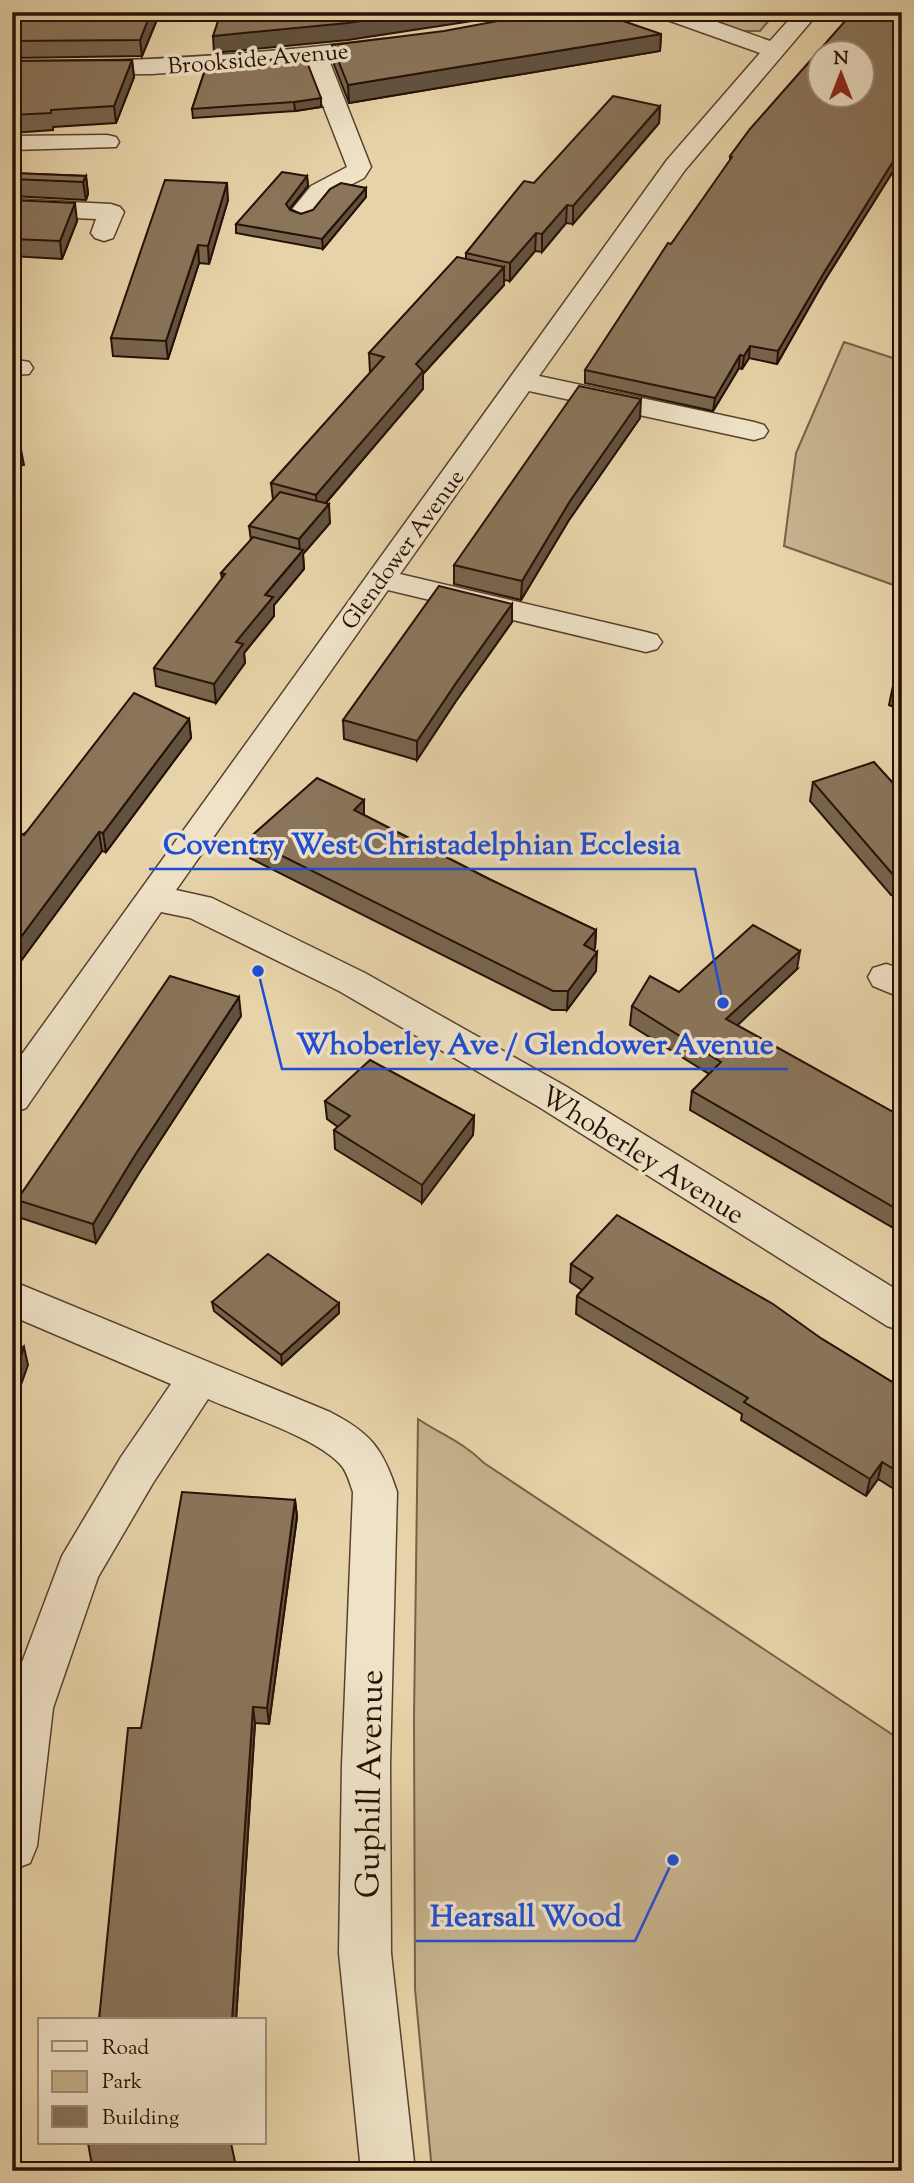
<svg xmlns="http://www.w3.org/2000/svg" width="914" height="2183" font-family="'Sorts Mill Goudy',serif">
  <rect width="100%" height="100%" fill="#e7d3a9"/>
  <filter id="stains"><feTurbulence type="fractalNoise" baseFrequency=".00286" numOctaves="4"/><feColorMatrix values="0 0 0 0 .2 0 0 0 0 .09 0 0 0 0 .02 0 0 0 .5 -.17"/></filter>
  <radialGradient id="worn" r=".72"><stop offset=".6" stop-color="#630" stop-opacity="0"/><stop offset="1" stop-color="#630" stop-opacity=".3"/></radialGradient>
  <g fill="#c6b28d" stroke="#76614a" stroke-width="2">
    <polygon points="687,12 776,12 760,31 736,31"/>
    <polygon points="844,342 902,361 902,588 784,546 796,453"/>
    <path d="M418 1419C442 1435 463 1442 484 1463L902 1741V2171H432L415 1989 414 1719Z"/>
  </g>
  <g fill="none" stroke-linecap="round" stroke-linejoin="round">
    <defs>
      <g id="minor">
        <polygon points="656,12 689,12 770,41 796,12 819,12 685,170 539,376 754,422 764,425 768,431 764,437 754,440 529,391 400,574 646,632 657,635 662,642 657,649 646,652 388,590 176,890 212,898 365,973 567,1087 902,1293 902,1331 887,1326 539,1107 339,991 190,918 161,912 26,1108 12,1113 12,1068 667,160 760,53 659,17"/>
        <path d="M384 39 392 41 396 46 392 51 329 60 371 167 364 178 329 196 311 218 302 221 293 218 289 213 311 186 347 167 306 62 152 74 12 75V61C137 63 260 54 384 39Z"/>
        <polygon points="107,135 116,137 119,142 116,147 12,150 12,136"/>
        <polygon points="12,199 111,204 120,207 124,212 113,238 104,241 95,238 91,233 96,219 12,215"/>
        <polygon points="12,359 29,362 33,368 29,374 12,375"/>
        <polygon points="886,964 902,969 902,998 873,986 868,977 873,968"/>
        <path d="M12 1281 330 1412C371 1433 383 1449 397 1492L390 1765 391 1953 415 2171H361L339 1953 342 1765 353 1492C349 1481 347 1471 339 1463 313 1436 244 1415 208 1399L153 1483 98 1577 53 1708 37 1846 30 1863 12 1870V1689L62 1556 121 1457 171 1384 12 1316Z"/>
      </g>
    </defs>
    <use href="#minor" stroke="#56412f" stroke-width="3"/>
    <use href="#minor" fill="#efe2c7" fill-rule="evenodd"/>
  </g>
  <g fill="#77654e" stroke="#261006" stroke-width="2">
    <polygon points="18,12 155,12 156,22 142,56 12,58 12,21"/>
    <polygon points="902,12 902,157 823,283 777,364 749,358 742,369 739,368 713,411 585,383 585,370 730,161 730,156"/>
    <polygon points="661,34 660,51 349,103 333,62 332,45"/>
    <polygon points="132,60 134,77 116,123 53,127 53,130 12,133 12,61"/>
    <polygon points="207,64 321,107 295,111 193,118 192,109"/>
    <polygon points="660,106 659,123 573,224 566,223 542,252 535,251 510,281 504,280 504,285 423,374 423,389 326,503 330,523 303,554 304,569 274,605 274,616 244,653 245,663 216,703 156,686 154,668 222,579 221,573 251,540 249,526 273,500 271,483 371,372 370,372 369,353 466,259 466,253 534,183"/>
    <polygon points="12,173 86,176 88,194 86,200 12,196"/>
    <polygon points="307,176 308,186 290,209 301,214 313,210 366,188 366,197 323,249 236,233 236,224"/>
    <polygon points="12,200 77,221 62,259 12,256"/>
    <polygon points="228,200 209,264 199,263 168,359 113,356 111,338"/>
    <polygon points="640,418 569,520 521,600 454,584 454,565"/>
    <polygon points="512,604 512,622 456,701 417,760 344,739 343,720"/>
    <polygon points="894,681 902,681 902,714 902,710 889,705"/>
    <polygon points="189,719 191,738 106,852 102,851 12,973 12,842"/>
    <polygon points="813,782 902,793 902,900 891,895 810,801"/>
    <polygon points="364,800 364,815 489,879 596,930 595,948 593,950 596,971 567,1010 552,1010 250,858 248,839"/>
    <polygon points="797,969 737,1025 902,1117 902,1233 690,1110 692,1091 709,1074 630,1025 632,1006 679,992"/>
    <polygon points="241,1016 139,1173 96,1243 21,1218 17,1200"/>
    <polygon points="325,1101 474,1116 473,1135 422,1203 335,1149 334,1130 338,1127 327,1119"/>
    <polygon points="571,1264 822,1339 902,1388 902,1494 878,1479 866,1496 741,1420 742,1414 576,1314 577,1296 582,1290 570,1282"/>
    <polygon points="212,1302 339,1303 339,1313 282,1365 214,1311"/>
    <polygon points="295,1500 297,1517 269,1724 255,1723 236,2020 99,2020 141,1728"/>
  </g>
  <g fill="#615240" stroke="#261006" stroke-width="2">
    <polygon points="151,12 155,12 156,22 142,56 140,40"/>
    <polygon points="421,12 531,12 348,40 214,53 213,36"/>
    <polygon points="661,34 660,51 349,103 348,85"/>
    <polygon points="132,60 134,77 116,123 114,106"/>
    <polygon points="321,98 321,107 295,111 294,102"/>
    <polygon points="660,106 659,123 573,224 573,206"/>
    <polygon points="902,147 902,157 823,283 777,364 778,351 825,271"/>
    <polygon points="86,176 88,194 86,200 83,182"/>
    <polygon points="307,176 308,186 286,213 286,204"/>
    <polygon points="227,183 228,200 209,264 208,246"/>
    <polygon points="366,188 366,197 323,249 322,239"/>
    <polygon points="75,203 77,221 62,259 60,241"/>
    <polygon points="567,205 566,223 542,252 542,234"/>
    <polygon points="536,233 535,251 510,281 510,263"/>
    <polygon points="198,245 199,263 168,359 166,341"/>
    <polygon points="504,267 504,285 423,374 423,389 317,513 316,495 416,364"/>
    <polygon points="750,346 749,358 742,369 744,356"/>
    <polygon points="740,355 739,368 713,411 715,398"/>
    <polygon points="641,399 640,418 569,520 521,600 522,581 570,501"/>
    <polygon points="19,440 24,465 12,467 12,441"/>
    <polygon points="329,504 330,523 303,554 304,569 274,605 274,616 244,653 245,663 216,703 214,684 236,642 265,595 300,554 299,539"/>
    <polygon points="512,604 512,622 456,701 417,760 417,741 456,683"/>
    <polygon points="189,719 191,738 106,852 103,833"/>
    <polygon points="364,800 364,819 354,810"/>
    <polygon points="99,832 102,851 12,973 12,949"/>
    <polygon points="596,930 595,948 583,964 584,945"/>
    <polygon points="800,951 797,969 724,1038 726,1019"/>
    <polygon points="597,952 596,971 567,1010 568,991"/>
    <polygon points="239,997 241,1016 139,1173 96,1243 93,1224 135,1155"/>
    <polygon points="474,1116 473,1135 422,1203 422,1185"/>
    <polygon points="339,1303 339,1313 282,1365 281,1355"/>
    <polygon points="24,1347 28,1365 12,1410 12,1379"/>
    <polygon points="882,1462 878,1479 866,1496 870,1479"/>
    <polygon points="295,1500 297,1517 269,1724 267,1708"/>
    <polygon points="253,1707 255,1723 236,2020 232,2020"/>
  </g>
  <g fill="#8a755b" stroke="#261006" stroke-width="2" fill-rule="evenodd">
    <polygon points="18,12 151,12 140,40 12,41 12,21"/>
    <polygon points="221,12 421,12 348,23 213,36"/>
    <polygon points="546,12 597,12 661,34 348,85 332,45 444,31"/>
    <path d="M853 12H902V147L825 271 778 351 750 346 744 356 740 355 715 398 585 370 668 243 671 244 732 157 730 156 750 129ZM820 52H862V94H820Z"/>
    <polygon points="305,57 321,98 294,102 192,109 207,64"/>
    <polygon points="132,60 114,106 51,110 51,113 12,115 12,61"/>
    <polygon points="613,96 660,106 573,206 567,205 542,234 536,233 510,263 466,253 524,181 534,183"/>
    <polygon points="282,172 307,176 286,204 290,210 301,214 313,210 330,189 341,183 366,188 322,239 236,224"/>
    <polygon points="12,173 86,176 83,182 12,179"/>
    <polygon points="165,180 227,183 208,246 198,245 166,341 111,338"/>
    <polygon points="12,200 75,203 60,241 12,239"/>
    <polygon points="457,257 504,267 416,364 423,371 316,495 271,483 384,357 369,353"/>
    <polygon points="579,386 641,399 570,501 522,581 454,565"/>
    <polygon points="12,427 19,440 12,441"/>
    <polygon points="280,492 329,504 299,539 249,526"/>
    <polygon points="253,537 303,550 265,595 273,597 236,642 243,644 214,684 154,668 225,574 221,573"/>
    <polygon points="439,586 512,604 456,683 417,741 343,720"/>
    <polygon points="894,681 902,682 902,690 893,686"/>
    <polygon points="134,693 189,719 103,833 99,832 12,949 12,842 19,833 24,835"/>
    <polygon points="874,762 902,793 902,879 895,877 813,782"/>
    <polygon points="317,778 364,800 354,810 489,879 596,930 584,945 597,952 568,991 553,991 248,839"/>
    <polygon points="753,925 800,951 726,1019 902,1117 902,1212 692,1091 721,1062 632,1006 650,976 679,992"/>
    <polygon points="170,976 239,997 135,1155 93,1224 17,1200"/>
    <polygon points="370,1060 474,1116 422,1185 334,1130 350,1116 325,1101"/>
    <polygon points="617,1215 773,1304 822,1339 902,1388 902,1474 882,1462 870,1479 744,1402 748,1398 577,1296 593,1278 571,1264"/>
    <polygon points="268,1254 339,1303 281,1355 212,1302"/>
    <polygon points="12,1345 24,1347 12,1379"/>
    <polygon points="182,1492 295,1500 267,1708 253,1707 232,2020 99,2020 128,1728 141,1728"/>
    <polygon points="88,2143 231,2143 237,2171 93,2171"/>
  </g>
  <g text-anchor="middle" stroke-width="7" stroke-linejoin="round" paint-order="stroke">
    <g font-size="23" fill="#261006" stroke="#efe2c7">
      <text transform="translate(258 58) rotate(-5)" y="8">Brookside Avenue</text>
      <text transform="translate(402 549) rotate(-54)" y="8">Glendower Avenue</text>
    </g>
    <g font-size="28" fill="#261006" stroke="#efe2c7">
      <text transform="translate(643 1154) rotate(32)" y="10">Whoberley Avenue</text>
    </g>
    <g font-size="33" fill="#261006" stroke="#efe2c7">
      <text transform="translate(368 1784) rotate(-89)" y="12">Guphill Avenue</text>
    </g>
  </g>
  <path fill="none" stroke="#1d4ed8" stroke-width="2.5" d="M723 1003L695 869H149M258 971L282 1069H788M673 1860L635 1941H416"/>
  <g fill="#1d4ed8" stroke="#efe2c7" stroke-width="2.5">
    <circle cx="723" cy="1003" r="7"/>
    <circle cx="258" cy="971" r="7"/>
    <circle cx="673" cy="1860" r="7"/>
  </g>
  <g font-size="30" text-anchor="middle" font-weight="bold" fill="#1d4ed8" stroke="#efe2c7" stroke-width="7" stroke-linejoin="round" paint-order="stroke">
    <text x="422" y="854">Coventry West Christadelphian Ecclesia</text>
    <text x="535" y="1054">Whoberley Ave / Glendower Avenue</text>
    <text x="526" y="1926">Hearsall Wood</text>
  </g>
  <rect width="914" height="2183" fill="none" stroke="#e7d3a9" stroke-width="42"/>
  <rect x="14" y="14" width="886" height="2155" fill="none" stroke="#261006" stroke-width="3.5"/>
  <rect x="21" y="21" width="872" height="2141" fill="none" stroke="#261006" stroke-width="2"/>
  <rect x="38" y="2018" width="228" height="126" fill="#efe2c7" stroke="#9f8e7a" stroke-width="2"/>
  <rect x="52" y="2041" width="35" height="10" fill="#efe2c7" stroke="#9f8e7a" stroke-width="2"/>
  <text x="102" y="2054" font-size="21" fill="#261006">Road</text>
  <rect x="52" y="2071" width="35" height="21" fill="#c6b28d" stroke="#9f8e7a" stroke-width="2"/>
  <text x="102" y="2088" font-size="21" fill="#261006">Park</text>
  <rect x="52" y="2106" width="35" height="21" fill="#8a755b" stroke="#9f8e7a" stroke-width="2"/>
  <text x="102" y="2124" font-size="21" fill="#261006">Building</text>
  <g transform="translate(841 74)"><circle r="33" fill="#efe2c7" stroke="#9f8e7a" stroke-width="2"/>
  <path d="M0-5L12 26L0 18L-12 26Z" fill="#8f2418"/>
  <text y="-10" font-size="19" font-weight="bold" text-anchor="middle" fill="#261006">N</text>
  </g>
  <rect width="100%" height="100%" filter="url(#stains)"/>
  <rect width="100%" height="100%" fill="url(#worn)"/>
</svg>
